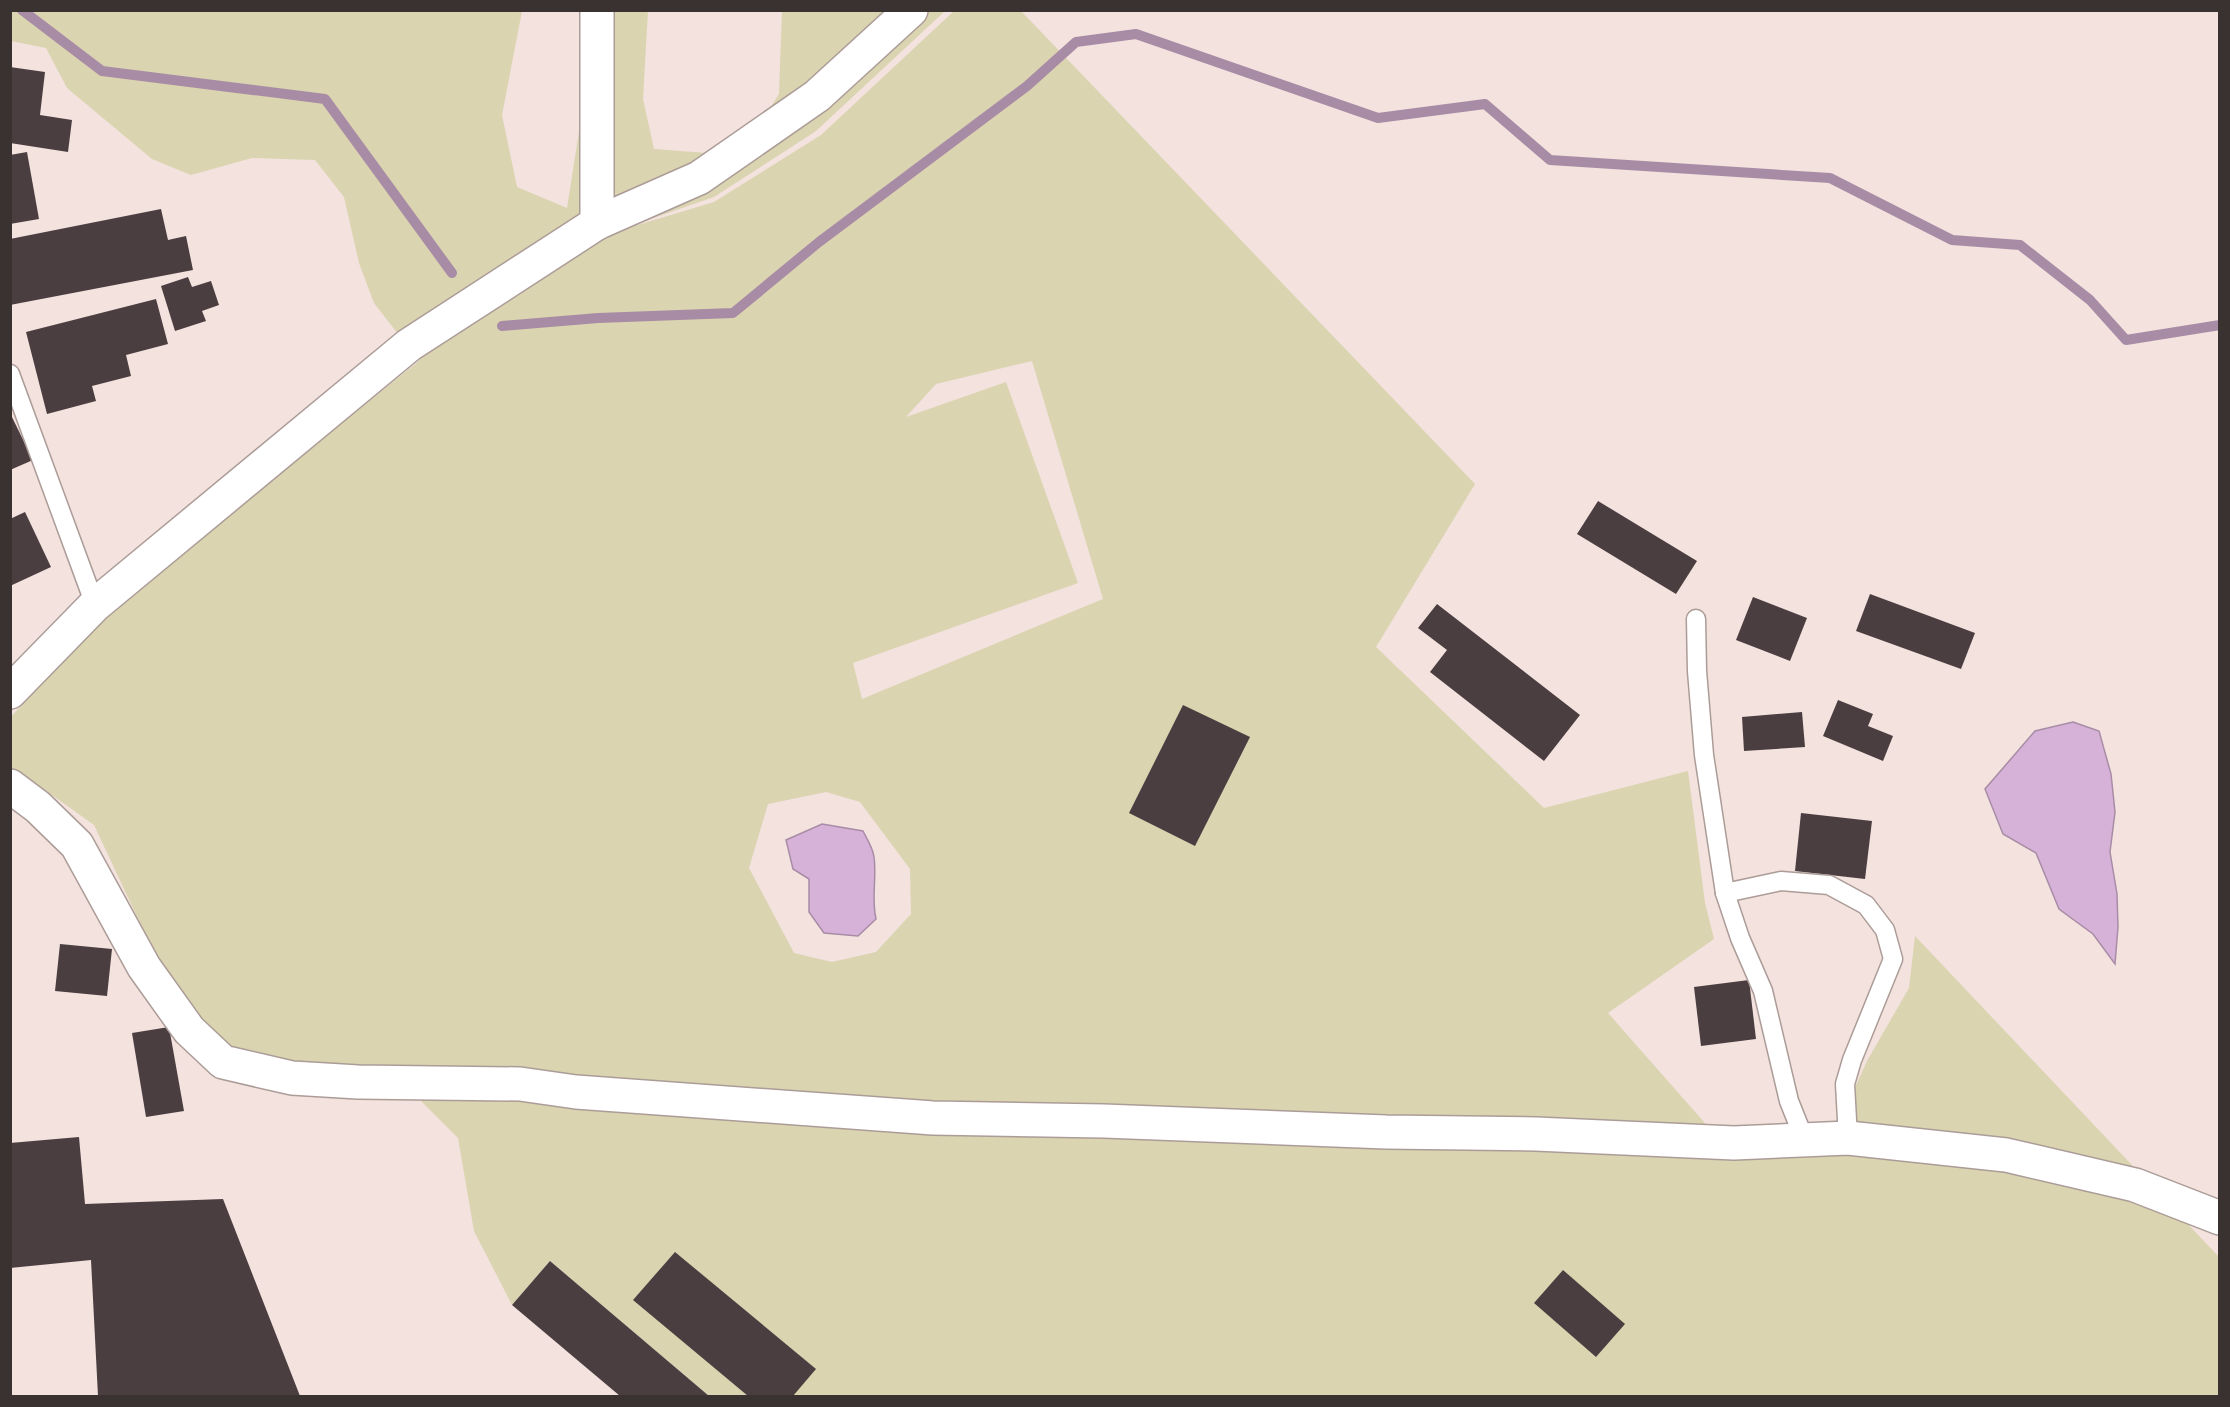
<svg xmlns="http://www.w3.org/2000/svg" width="2230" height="1407" font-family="'Archivo Narrow',sans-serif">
  <rect width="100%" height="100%" fill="#f3e2de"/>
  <path fill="#dad4b0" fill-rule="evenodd" d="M11 11H522L502 115 517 187 567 208 583 106 580 11H648L643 99 654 149 707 153 755 132 779 94 782 11H945L816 131 714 197 601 236 714 202 821 135 954 11H1021L1475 484 1376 647 1544 808 1688 771 1705 903 1714 939 1608 1013 1733 1155 1861 1140 1848 1103 1867 1061 1909 988 1915 936 2219 1257V1396H709L550 1261 512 1305 474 1231 458 1138 409 1089 232 1067 193 1021 140 923 94 825 45 790 11 774V717L100 617 419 361 374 303 359 263 344 197 315 160 252 158 191 175 152 159 67 88 46 48 11 41ZM1032 361 1103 599 862 699 853 663 1078 583 1006 382 906 417 936 384ZM826 792 860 802 910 869 911 914 876 952 832 962 794 953 749 868 768 804Z"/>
  <g fill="#d7b2d8" stroke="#a88ca6" stroke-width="1.5">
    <polygon points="2073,722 2099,731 2111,774 2115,812 2110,852 2117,894 2118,927 2115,964 2093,934 2059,909 2036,853 2003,834 1985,789 2035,731"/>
    <path d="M822 824 863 831C867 839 873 848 874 857 877 878 871 898 876 919L858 936 824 933 809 912V879L793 869 786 840Z"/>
  </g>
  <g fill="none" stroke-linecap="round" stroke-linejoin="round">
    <g stroke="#a88ca6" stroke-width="10">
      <polyline points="22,10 102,71 325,99 452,273"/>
      <polyline points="502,326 598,318 733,313 819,242 1027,86 1076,42 1136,34 1378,118 1485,104 1550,160 1830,178 1952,240 2020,245 2090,300 2126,340 2220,325"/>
    </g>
  </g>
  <g fill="#4b3e41">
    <polygon points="10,67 45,72 40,115 72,120 68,152 10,143"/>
    <polygon points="27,152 39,219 10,224 10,155"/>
    <polygon points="161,209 168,240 186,236 193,270 10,305 10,239"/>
    <polygon points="188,277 192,287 211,281 219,305 202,311 206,321 175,331 161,286"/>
    <polygon points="156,299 168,344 126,355 131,376 92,386 96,401 47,414 26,332"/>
    <polygon points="10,413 33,460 10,470"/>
    <polygon points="1598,501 1697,561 1676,594 1577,534"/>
    <polygon points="25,512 51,567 10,586 10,519"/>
    <polygon points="1870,594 1975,633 1961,669 1856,631"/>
    <polygon points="1753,597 1807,618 1790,661 1736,640"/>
    <polygon points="1437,604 1580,715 1544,761 1430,672 1447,650 1418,628"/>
    <polygon points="1838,700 1873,714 1868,726 1893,736 1883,761 1823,736"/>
    <polygon points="1183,705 1250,737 1195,846 1129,813"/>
    <polygon points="1802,712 1805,747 1744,751 1742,717"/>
    <polygon points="1801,813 1872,821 1865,879 1795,871"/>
    <polygon points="60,944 112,949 107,996 55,991"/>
    <polygon points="1749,980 1756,1039 1701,1046 1694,987"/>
    <polygon points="169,1027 184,1111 146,1117 132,1033"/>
    <polygon points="79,1137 85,1204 223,1199 300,1396 98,1396 91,1260 10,1268 10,1143"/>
    <polygon points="675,1252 816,1369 793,1396 748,1396 633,1300"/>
    <polygon points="550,1261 709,1396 620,1396 512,1305"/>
    <polygon points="1563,1270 1625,1324 1596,1357 1534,1303"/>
  </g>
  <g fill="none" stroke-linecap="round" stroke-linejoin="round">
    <defs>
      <g id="service">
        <polyline points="10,374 95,605"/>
        <polyline points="1696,619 1697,671 1704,755 1725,893 1740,938 1763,991 1789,1101 1805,1141"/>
        <polyline points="1725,893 1781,881 1829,885 1866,905 1885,930 1893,959 1852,1060 1845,1084 1848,1138"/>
      </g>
      <g id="minor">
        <polyline points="597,223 597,10"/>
        <polyline points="10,786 38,807 77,845 144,967 189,1030 223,1062 292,1078 358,1082 520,1084 576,1092 933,1118 1104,1121 1386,1132 1536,1134 1734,1143 1848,1138 2006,1155 2135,1185 2220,1218"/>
      </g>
      <polyline id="tertiary" points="10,692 95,605 409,345 597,223 699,178 817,96 911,10"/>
    </defs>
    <use href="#service" stroke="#ac9c98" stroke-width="21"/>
    <use href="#minor" stroke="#ac9c98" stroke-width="36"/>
    <use href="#tertiary" stroke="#ac9c98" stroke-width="36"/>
    <use href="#service" stroke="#fff" stroke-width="18"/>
    <use href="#minor" stroke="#fff" stroke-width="33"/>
    <use href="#tertiary" stroke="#fff" stroke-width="33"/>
  </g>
  <rect width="2230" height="1407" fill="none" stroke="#393231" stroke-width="24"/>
</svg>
